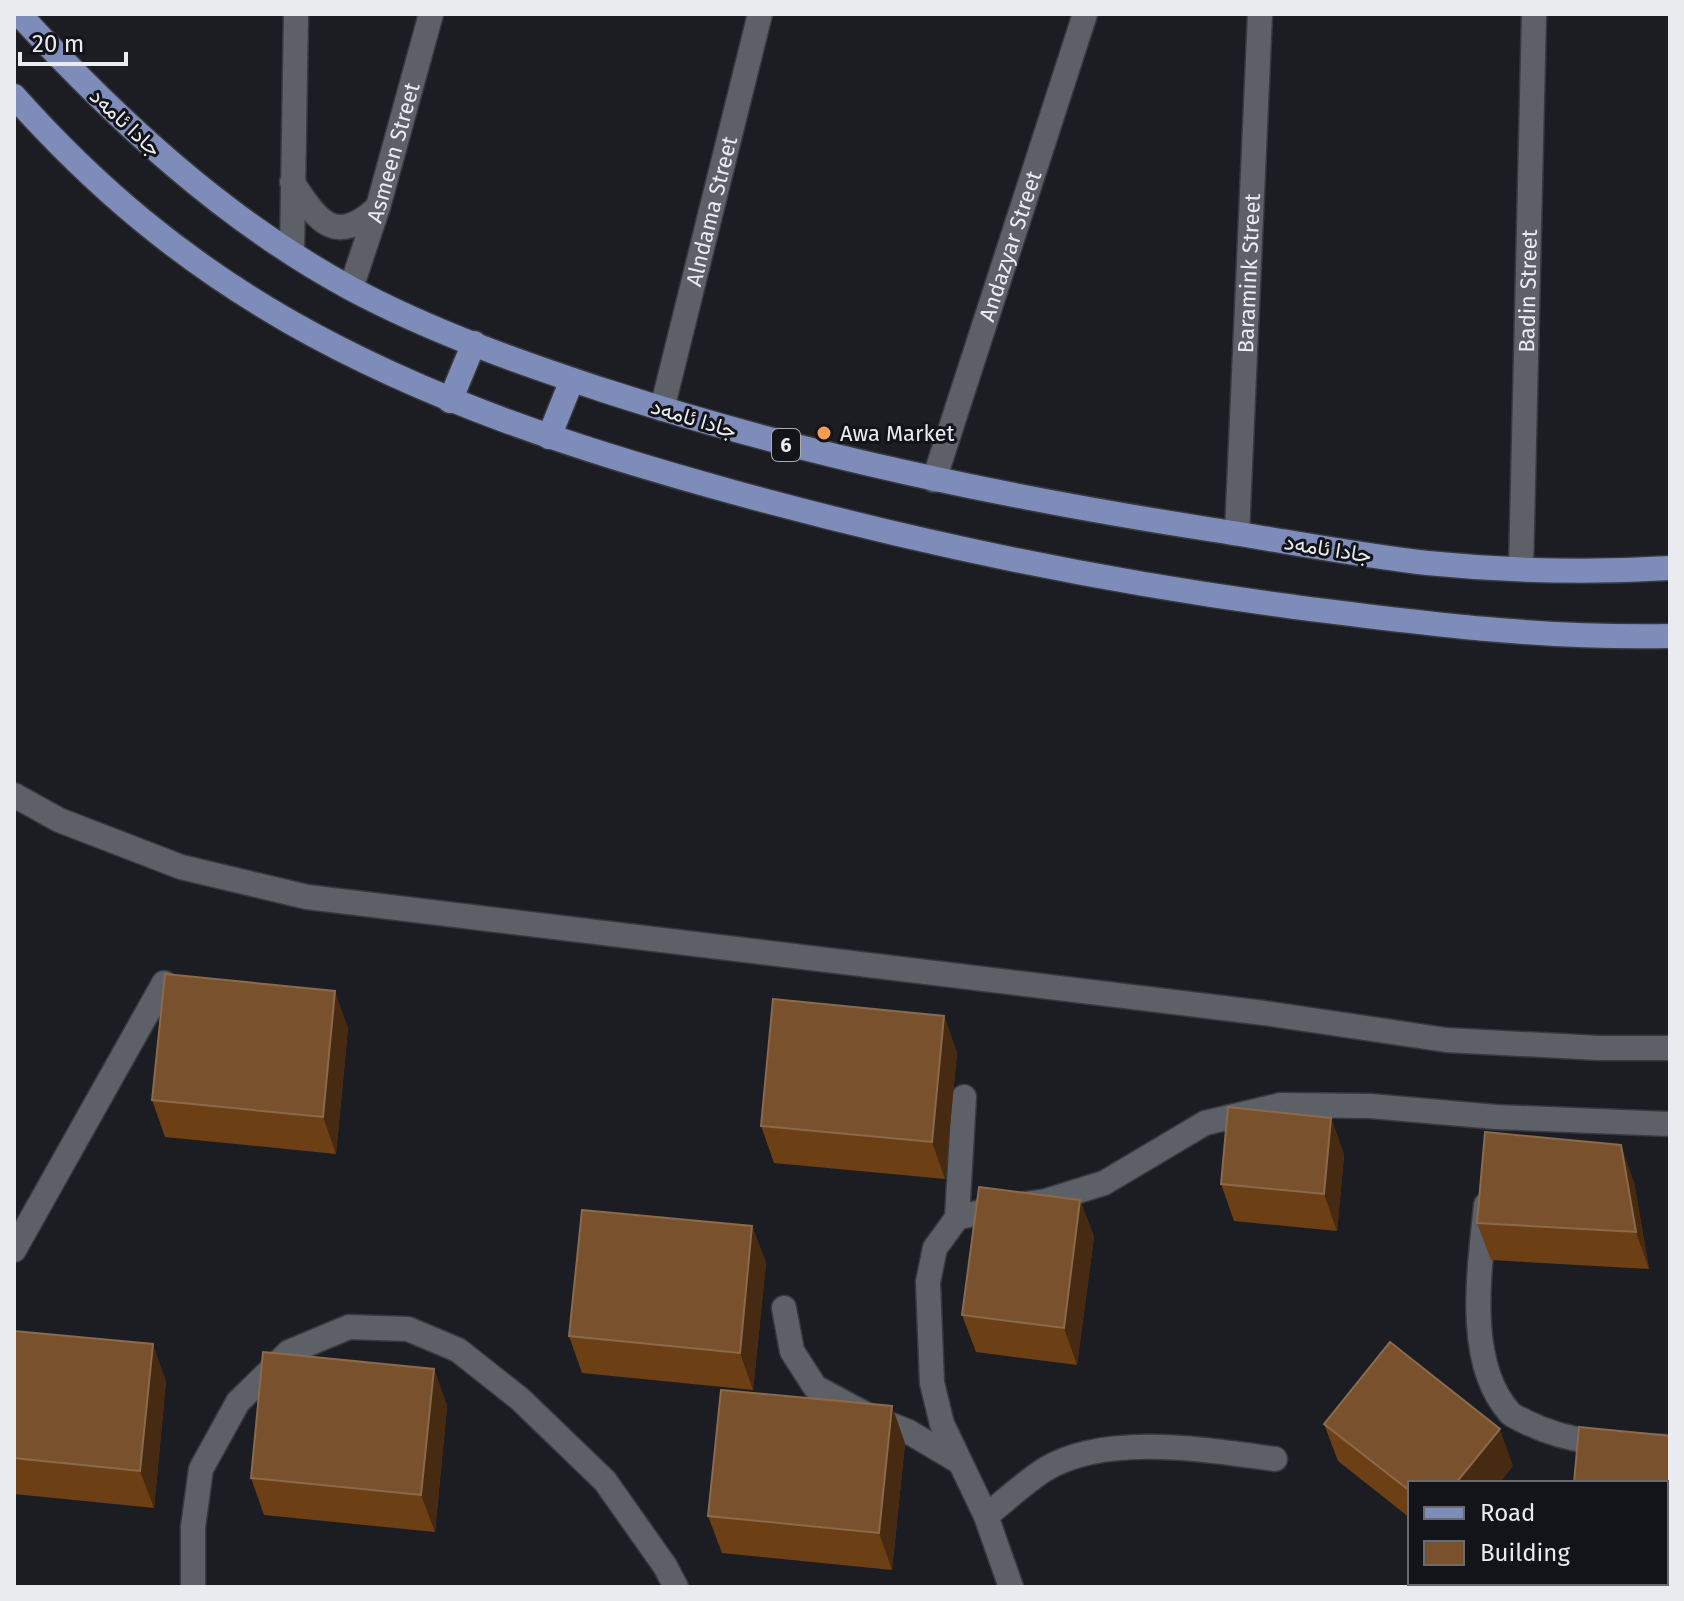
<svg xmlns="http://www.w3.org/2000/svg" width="1684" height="1601" font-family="'Fira Sans',Vazirmatn,sans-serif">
  <rect width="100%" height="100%" fill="#1b1d22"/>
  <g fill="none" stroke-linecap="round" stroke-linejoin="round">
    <defs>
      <g id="minor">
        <path d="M292 182C317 220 335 248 378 207"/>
        <polyline points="292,253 296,14"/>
        <path id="s1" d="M351 288 378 207 431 14"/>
        <path id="s2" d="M662 409 760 14"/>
        <path id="s3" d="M934 480 1085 14"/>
        <path id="s4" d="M1237 533 1260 14"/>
        <path id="s5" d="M1521 569 1534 14"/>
        <polyline points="14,795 59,820 181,867 307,897 1264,1013 1446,1040 1599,1048 1670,1048"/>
        <path d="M1486 1205C1480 1267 1464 1362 1510 1413 1514 1417 1521 1419 1526 1422 1572 1445 1620 1445 1670 1447"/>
        <polyline points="957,1218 964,1097"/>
        <polyline points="14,1250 164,983"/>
        <polyline points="784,1308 792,1351 815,1387 869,1416 909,1432 958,1461"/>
        <path d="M986 1516C1005 1501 1024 1483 1044 1470 1106 1432 1207 1450 1275 1459"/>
        <polyline points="193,1587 193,1527 201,1469 238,1402 289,1352 349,1327 408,1329 458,1350 520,1399 605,1481 665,1566 676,1587"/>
        <polyline points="1011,1587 986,1516 942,1424 932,1383 928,1282 935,1248 957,1218 992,1209 1046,1201 1104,1183 1205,1123 1281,1105 1370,1106 1496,1117 1670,1124"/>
      </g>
      <g id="major">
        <path d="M19 14C117 120 223 219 350 288 432 332 521 363 609 392 807 456 1009 498 1214 530 1285 541 1356 555 1427 563 1508 571 1589 573 1670 568"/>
        <path d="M14 96C96 188 182 260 290 322 429 401 580 450 733 492 918 543 1104 582 1295 607 1420 623 1544 639 1670 636"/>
        <polyline points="450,401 474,343"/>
        <polyline points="549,437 572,380"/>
      </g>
    </defs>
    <use href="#minor" stroke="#38393e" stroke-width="27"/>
    <use href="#major" stroke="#38393e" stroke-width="27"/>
    <use href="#minor" stroke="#5e6067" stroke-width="24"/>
    <use href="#major" stroke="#7e8cba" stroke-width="24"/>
  </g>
  <g fill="#6c3f15">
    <polygon points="944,1016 957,1053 945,1179 774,1163 761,1126"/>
    <polygon points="348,1028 336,1154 165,1137 152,1100"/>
    <polygon points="1331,1118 1344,1155 1337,1231 1234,1221 1221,1184"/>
    <polygon points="1634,1182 1649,1269 1491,1260 1477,1223"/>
    <polygon points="1080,1200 1094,1237 1077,1365 976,1352 962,1315"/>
    <polygon points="752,1226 766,1263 753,1390 582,1373 569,1336"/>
    <polygon points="14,1331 166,1381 154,1508 14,1494"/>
    <polygon points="434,1369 447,1406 435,1532 264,1515 251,1478"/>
    <polygon points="1324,1424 1513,1466 1410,1483 1410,1518 1338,1461"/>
    <polygon points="1670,1436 1670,1581 1666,1580 1666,1483"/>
    <polygon points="905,1443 892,1570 722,1553 708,1516"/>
  </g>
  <g fill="#462a11">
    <polygon points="335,991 348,1028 336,1154 323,1117"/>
    <polygon points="944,1016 957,1053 945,1179 932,1142"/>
    <polygon points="1331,1118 1344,1155 1337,1231 1324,1194"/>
    <polygon points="1621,1145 1634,1182 1649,1269 1636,1232"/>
    <polygon points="1080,1200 1094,1237 1077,1365 1064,1328"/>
    <polygon points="752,1226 766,1263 753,1390 740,1353"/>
    <polygon points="153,1344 166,1381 154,1508 140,1471"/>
    <polygon points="434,1369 447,1406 435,1532 421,1495"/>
    <polygon points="892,1406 905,1443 892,1570 879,1533"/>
    <polygon points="1500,1429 1513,1466 1500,1483 1456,1483"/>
  </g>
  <g fill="#79512d" stroke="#8b6a4b" stroke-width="2">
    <polygon points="165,974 335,991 323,1117 152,1100"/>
    <polygon points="773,999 944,1016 932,1142 761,1126"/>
    <polygon points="1228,1107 1331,1118 1324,1194 1221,1184"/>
    <polygon points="1485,1132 1621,1145 1636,1232 1477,1223"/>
    <polygon points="979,1187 1080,1200 1064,1328 962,1315"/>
    <polygon points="582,1210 752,1226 740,1353 569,1336"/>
    <polygon points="14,1331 153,1344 140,1471 14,1458"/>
    <polygon points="1390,1342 1500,1429 1456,1483 1410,1483 1410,1491 1324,1424"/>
    <polygon points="263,1352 434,1369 421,1495 251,1478"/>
    <polygon points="721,1390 892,1406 879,1533 708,1516"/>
    <polygon points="1579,1427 1670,1436 1670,1545 1666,1544 1666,1483 1574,1483"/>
  </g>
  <circle fill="#fd9d54" stroke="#121419" stroke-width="3" cx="824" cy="433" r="8"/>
  <g text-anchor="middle" stroke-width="6" stroke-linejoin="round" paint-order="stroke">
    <rect fill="#121419" stroke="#a9aaaf" stroke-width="2" x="772" y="429" width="28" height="32" rx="6"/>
    <g font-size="20" font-weight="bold" fill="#eaebef">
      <text x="786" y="452">6</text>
    </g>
    <g font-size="22" fill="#eaebef" stroke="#121419">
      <text transform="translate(126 122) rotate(43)" y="8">جادا ئامەد</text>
      <text dy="8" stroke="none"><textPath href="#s1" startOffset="142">Asmeen Street</textPath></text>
      <text dy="8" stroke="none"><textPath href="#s2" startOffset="204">Alndama Street</textPath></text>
      <text dy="8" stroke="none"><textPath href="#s3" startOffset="246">Andazyar Street</textPath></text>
      <text dy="8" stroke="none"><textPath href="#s4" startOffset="260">Baramink Street</textPath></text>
      <text dy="8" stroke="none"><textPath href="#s5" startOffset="278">Badin Street</textPath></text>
      <text transform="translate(694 418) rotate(17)" y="8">جادا ئامەد</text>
      <text transform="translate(1328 548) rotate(9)" y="8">جادا ئامەد</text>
    </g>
    <g font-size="22" fill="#eaebef" stroke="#121419" text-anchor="start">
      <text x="840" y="441">Awa Market</text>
    </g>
  </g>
  <rect width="1684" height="1601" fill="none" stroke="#eaebef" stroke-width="32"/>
  <rect x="1408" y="1481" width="260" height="104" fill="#121419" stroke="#686a6f" stroke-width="2"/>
  <rect x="1424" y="1507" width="40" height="12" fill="#7e8cba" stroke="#686a6f" stroke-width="2"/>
  <text x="1480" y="1521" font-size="24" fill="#eaebef">Road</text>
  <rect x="1424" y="1541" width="40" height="24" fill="#79512d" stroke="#686a6f" stroke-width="2"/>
  <text x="1480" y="1561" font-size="24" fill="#eaebef">Building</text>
  <path d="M20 52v12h106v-12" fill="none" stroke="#eaebef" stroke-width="4"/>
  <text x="32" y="52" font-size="24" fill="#eaebef" stroke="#121419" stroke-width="6" paint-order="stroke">20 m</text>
</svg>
